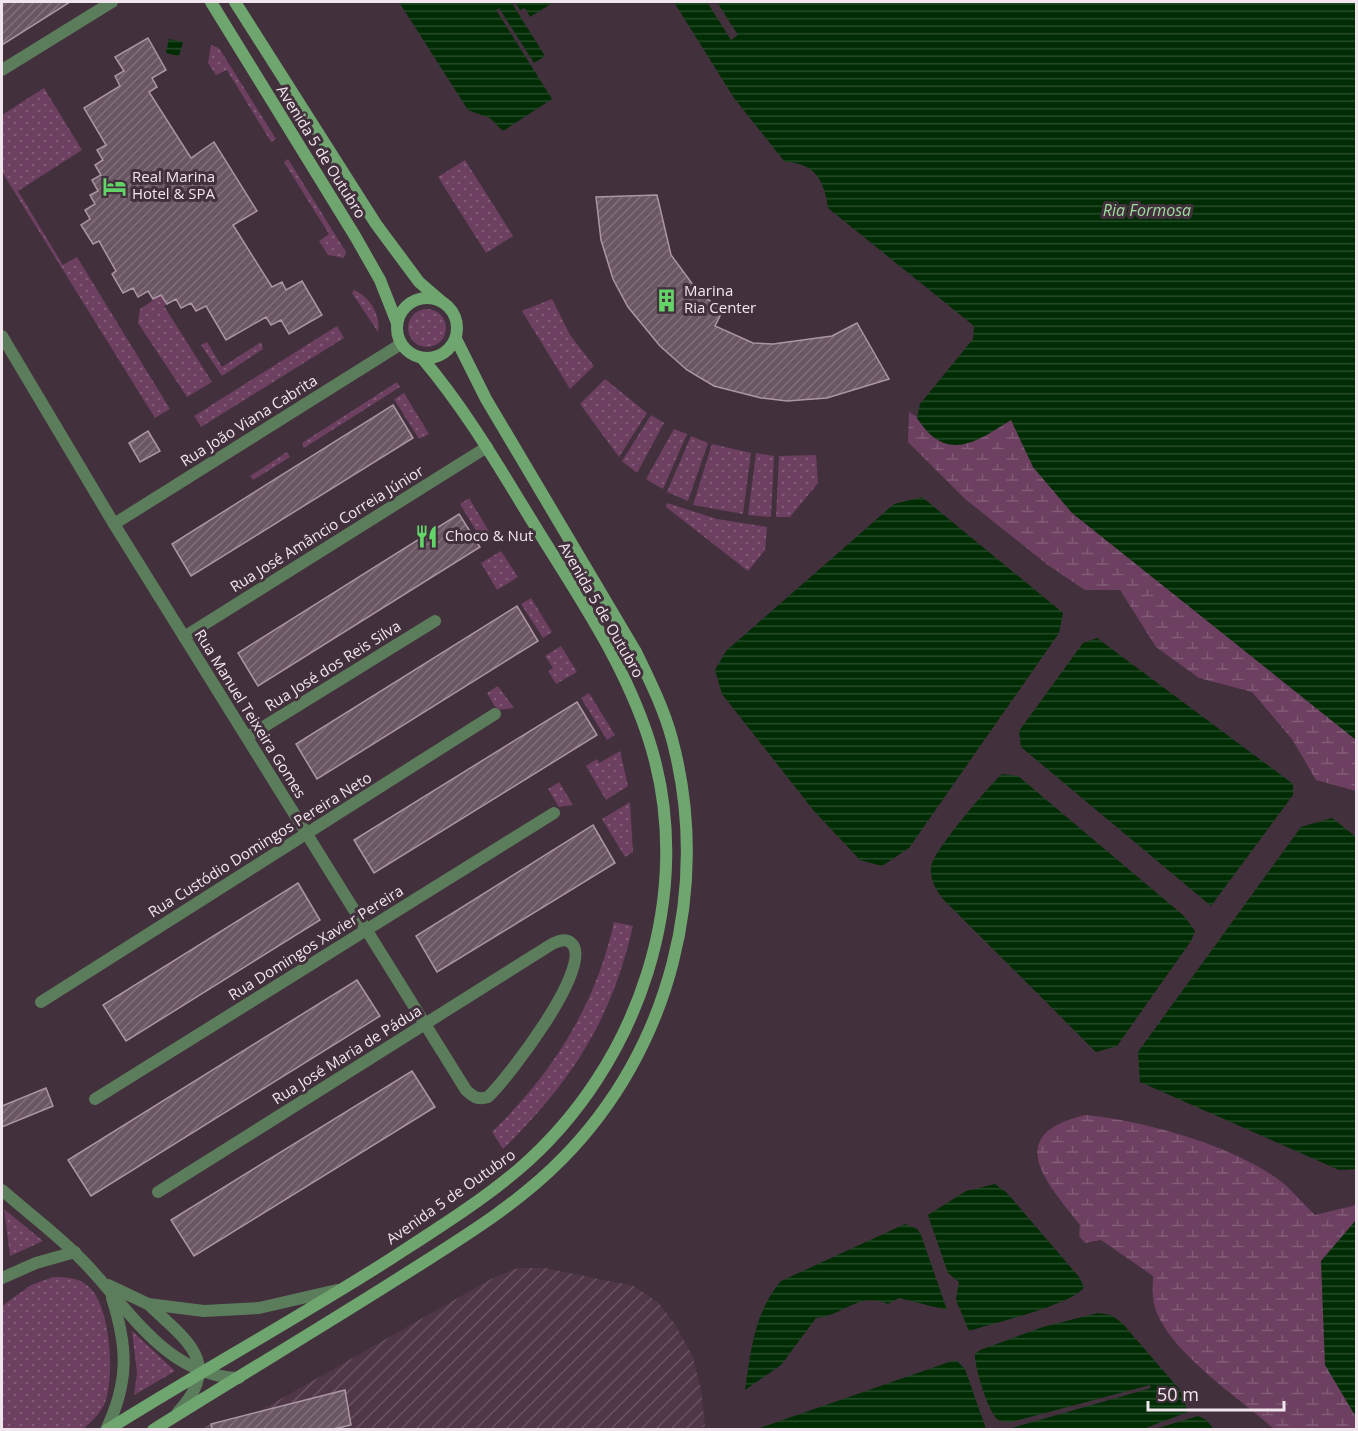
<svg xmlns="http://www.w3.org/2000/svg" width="1358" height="1431" font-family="'Open Sans',sans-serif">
  <defs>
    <pattern id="industrial-furrows" width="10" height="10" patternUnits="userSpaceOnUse" patternTransform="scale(1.5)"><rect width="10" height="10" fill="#503748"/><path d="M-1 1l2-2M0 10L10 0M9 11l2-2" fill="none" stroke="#6a5463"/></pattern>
    <pattern id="grass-dots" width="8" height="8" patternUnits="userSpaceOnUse" patternTransform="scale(1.5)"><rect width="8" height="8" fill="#6d3f60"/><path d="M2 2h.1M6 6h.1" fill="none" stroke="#825b77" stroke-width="1.8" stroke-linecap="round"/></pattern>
    <pattern id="wetland-marsh" width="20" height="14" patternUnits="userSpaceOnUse" patternTransform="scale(1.5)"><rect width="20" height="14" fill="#6d3f60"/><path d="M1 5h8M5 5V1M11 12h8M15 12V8" fill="none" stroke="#825b77"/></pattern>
    <pattern id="water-rules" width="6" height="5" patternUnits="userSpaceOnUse" patternTransform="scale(1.5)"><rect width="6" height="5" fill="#002c04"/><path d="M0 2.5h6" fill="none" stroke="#264b29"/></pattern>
    <pattern id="building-hatch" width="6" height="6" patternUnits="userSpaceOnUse" patternTransform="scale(1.5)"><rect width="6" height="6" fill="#6b5764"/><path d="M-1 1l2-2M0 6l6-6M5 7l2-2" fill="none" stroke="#816f7a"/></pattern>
  </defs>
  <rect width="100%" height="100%" fill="#42303c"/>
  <polygon fill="url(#industrial-furrows)" points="518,1268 545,1268 634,1286 659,1303 676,1326 693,1357 701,1390 705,1426 696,1430 205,1430 204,1426 258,1412 491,1279"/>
  <g fill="url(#grass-dots)">
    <polygon points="211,45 219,48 276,139 271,142 227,70 216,75 208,63"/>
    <polygon points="44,88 82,150 18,191 63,265 77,257 170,409 155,418 2,172 2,115"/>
    <polygon points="288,159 346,252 344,258 328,255 319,241 329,234 284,162"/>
    <polygon points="465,160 513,236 486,253 438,177"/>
    <path d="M354 290C370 297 381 315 378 332L352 293Z"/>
    <polygon points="161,295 167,304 164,306 212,382 187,397 138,323 140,309"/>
    <polygon points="552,299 570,335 594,366 570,389 522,311"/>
    <circle cx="427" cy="328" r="19"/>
    <polygon points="337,326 344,338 201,427 194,416"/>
    <polygon points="207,342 222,367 261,342 263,349 222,376 201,345"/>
    <polygon points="605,379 647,413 619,457 580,404"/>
    <polygon points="397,382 400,387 304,448 302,443"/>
    <polygon points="404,393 429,434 419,439 394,399"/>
    <polygon points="651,415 664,423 637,473 622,461"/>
    <polygon points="674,429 687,434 663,489 646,479"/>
    <polygon points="691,436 708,443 688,501 667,492"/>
    <polygon points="712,444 751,453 743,514 693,505"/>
    <polygon points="287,452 290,457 253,480 250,476"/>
    <polygon points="756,453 774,456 771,517 748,515"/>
    <polygon points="816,455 818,483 790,517 776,517 779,456"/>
    <polygon points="469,498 493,538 484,544 460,504"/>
    <polygon points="667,503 717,519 767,527 765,550 748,571 666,507"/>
    <polygon points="501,551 518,577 497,590 481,563"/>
    <polygon points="531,598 552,632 543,638 521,604"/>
    <polygon points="561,646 577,672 556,684 548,671 553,668 545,656"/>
    <polygon points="498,686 514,708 497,710 487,693"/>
    <polygon points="589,693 615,735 607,740 581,698"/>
    <polygon points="620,751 628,786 606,800 586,766 597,759 599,763"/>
    <polygon points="559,782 573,805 559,807 548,789"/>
    <polygon points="630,802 633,852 625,857 602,819"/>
    <path d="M614 922 633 926C611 1021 572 1081 503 1149L492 1132C552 1074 596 1005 614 922Z"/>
    <polygon points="4,1209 43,1241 10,1256"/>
    <path d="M53 1277C66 1277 77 1277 88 1286 110 1304 114 1370 107 1396 104 1410 93 1421 83 1429H2V1306L31 1285Z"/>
    <polygon points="132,1331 175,1371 134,1395 137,1373"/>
  </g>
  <g fill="url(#wetland-marsh)">
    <polygon points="909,412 919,418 1012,417 1356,737 1356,791 1316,780 1292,739 1252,692 1199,678 1156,647 1120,590 1085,590 1048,565 965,499 908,442"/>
    <path d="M1085 1115C1142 1120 1237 1146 1283 1183 1294 1192 1304 1205 1315 1215L1356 1205V1429H1274C1239 1397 1160 1347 1153 1299 1152 1292 1153 1283 1153 1276L1101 1240 1085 1243 1079 1236 1080 1225C1047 1183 1001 1135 1085 1115Z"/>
  </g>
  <g fill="url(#water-rules)">
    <polygon points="399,2 511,2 545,56 534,63 499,8 496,10 552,99 503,131 490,118 468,110"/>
    <polygon points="515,2 554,2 530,17 525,8 520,10"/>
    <path d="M674 2H1356V740L1072 513 1033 467 1011 420C975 443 946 463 917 418L920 404 973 339 974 326 828 208C824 180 815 163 785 162L734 98Z"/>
    <polygon points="169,39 183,42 179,56 166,53"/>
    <polygon points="922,497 1063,613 1059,633 909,848 882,866 860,860 814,811 722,694 715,670 726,651 894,504"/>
    <polygon points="1097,638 1293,784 1293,795 1211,906 1021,747 1019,731 1083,643"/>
    <path d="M1002 774 1018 776 1184 916 1195 931 1191 941 1117 1046 1096 1052 942 898C935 887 930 880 931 867 933 851 988 787 1002 774Z"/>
    <polygon points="1332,818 1356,837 1356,1169 1339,1170 1140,1082 1138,1052 1301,827"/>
    <path d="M995 1184 1007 1193 1079 1277 1084 1287C1075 1304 990 1324 969 1331L956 1300 959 1282 948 1273 928 1215 966 1191Z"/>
    <polygon points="1356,1220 1356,1417 1325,1365 1321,1261"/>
    <path d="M905 1224 917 1229 921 1235 947 1310 899 1298 888 1304C858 1291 845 1315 816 1318L781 1365 745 1390C751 1350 754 1313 781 1281Z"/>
    <path d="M1098 1313 1111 1315 1122 1323 1180 1390 1188 1412 1143 1429H1008L1151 1388 1150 1385 1011 1422C1006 1422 1001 1422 997 1419 988 1411 974 1366 975 1354L980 1350 1043 1327Z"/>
    <polygon points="952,1361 957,1361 965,1369 986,1429 757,1429"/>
    <polygon points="1198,1416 1206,1420 1214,1429 1155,1429"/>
  </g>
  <polygon fill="#42303c" points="707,2 717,2 738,35 731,40"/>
  <g fill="url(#building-hatch)" stroke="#ac96a5" stroke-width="1.5">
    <polygon points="2,2 70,2 2,45"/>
    <polygon points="148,38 166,70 152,78 157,87 149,92 191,158 214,142 257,211 233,225 272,287 282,282 286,290 302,281 322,315 289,334 281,320 271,325 266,317 226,340 206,306 196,311 191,303 181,308 176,299 167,304 161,295 153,299 148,291 138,297 133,288 123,293 112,274 116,271 99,241 93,244 81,225 90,219 85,210 95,204 90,195 98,191 92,180 101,175 95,165 103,160 97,150 106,145 84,108 120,86 115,76 124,71 115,57"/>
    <polygon points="657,195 671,255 699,293 723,310 715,326 753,343 773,344 832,336 857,323 889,379 827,398 787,401 761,398 714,386 687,370 660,346 628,307 613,279 601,240 596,197"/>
    <polygon points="393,405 413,438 191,576 172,544"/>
    <polygon points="148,431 160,451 140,462 129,443"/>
    <polygon points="459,514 480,547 258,686 238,653"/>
    <polygon points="517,606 538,641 317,779 296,744"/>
    <polygon points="577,702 597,735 374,873 354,840"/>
    <polygon points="593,825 615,863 437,972 416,936"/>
    <polygon points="298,883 320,920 126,1041 103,1005"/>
    <polygon points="357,980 380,1016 91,1196 68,1160"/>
    <polygon points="412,1071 435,1107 194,1256 171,1220"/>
    <polygon points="46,1088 53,1106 2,1127 2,1106"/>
    <polygon points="345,1390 351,1425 329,1430 212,1430 211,1424"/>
  </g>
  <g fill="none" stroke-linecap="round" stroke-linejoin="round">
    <polyline stroke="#5c7d5c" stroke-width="12" points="184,637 487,447"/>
    <g stroke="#5c7d5c" stroke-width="12">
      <polyline points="2,70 112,2"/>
      <path d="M2 336 114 524 466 1090C473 1097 478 1100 488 1097 508 1078 591 970 573 945 567 937 559 941 552 944L158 1192"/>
      <polyline points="114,524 401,344"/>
      <polyline points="247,737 435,621"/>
      <polyline points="41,1002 495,714"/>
      <polyline points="95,1099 554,813"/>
      <polyline points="2,1278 36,1263 75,1252"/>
    </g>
    <g stroke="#5c7d5c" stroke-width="12">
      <path d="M2 1190C28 1213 57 1234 81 1259 128 1306 164 1376 239 1378"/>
      <polyline points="108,1285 148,1304 204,1311 259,1308 337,1290"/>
      <path d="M148 1304C186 1340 224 1363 178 1412"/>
      <path d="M106 1430C129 1382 128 1348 112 1298"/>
    </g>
    <g stroke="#6fa56f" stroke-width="12">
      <polyline points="211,2 355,236 380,280 397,323"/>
      <polyline points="235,2 376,224 419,282 441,301"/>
      <circle cx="427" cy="328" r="30"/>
      <path d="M107 1430C201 1371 298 1318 392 1258 435 1230 480 1202 519 1169 639 1066 698 892 649 740 625 665 581 600 540 534 503 474 468 412 422 358"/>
      <path d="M153 1430C236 1378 320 1328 402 1276 457 1241 516 1206 562 1159 670 1050 712 887 672 739 664 709 650 681 636 652L486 399 456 339"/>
    </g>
  </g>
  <defs>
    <symbol id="hotel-bare" viewBox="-9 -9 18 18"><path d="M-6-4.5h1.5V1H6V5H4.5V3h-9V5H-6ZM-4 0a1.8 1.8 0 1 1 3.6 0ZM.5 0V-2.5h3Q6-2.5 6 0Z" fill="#63d468" stroke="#42303c" stroke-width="2.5" paint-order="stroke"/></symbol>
    <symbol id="building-bare" viewBox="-9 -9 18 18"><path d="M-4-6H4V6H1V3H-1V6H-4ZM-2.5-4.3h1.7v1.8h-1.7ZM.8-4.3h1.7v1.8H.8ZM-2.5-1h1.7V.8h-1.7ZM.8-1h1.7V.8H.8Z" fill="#63d468" stroke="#42303c" stroke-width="2.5" paint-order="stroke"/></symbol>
    <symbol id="restaurant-bare" viewBox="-9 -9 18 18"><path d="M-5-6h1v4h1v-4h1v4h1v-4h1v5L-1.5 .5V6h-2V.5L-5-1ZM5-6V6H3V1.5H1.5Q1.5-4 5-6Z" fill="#63d468" stroke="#42303c" stroke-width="2.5" paint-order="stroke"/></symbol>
  </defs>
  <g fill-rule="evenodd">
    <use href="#hotel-bare" x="98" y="170" width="33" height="33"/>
    <use href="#building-bare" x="650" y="284" width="33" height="33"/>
    <use href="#restaurant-bare" x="410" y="520" width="33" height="33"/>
  </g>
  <g text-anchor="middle" stroke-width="6" stroke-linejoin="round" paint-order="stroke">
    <g font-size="15" fill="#f2e6ee" stroke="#42303c">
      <text transform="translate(321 152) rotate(58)" y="5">Avenida 5 de Outubro</text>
      <text transform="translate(249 421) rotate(-32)" y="5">Rua João Viana Cabrita</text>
      <text transform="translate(327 529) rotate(-32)" y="5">Rua José Amâncio Correia Júnior</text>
      <text transform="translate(601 610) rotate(60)" y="5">Avenida 5 de Outubro</text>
      <text transform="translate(333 666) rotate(-32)" y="5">Rua José dos Reis Silva</text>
      <text transform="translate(250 714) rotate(58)" y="5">Rua Manuel Teixeira Gomes</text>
      <text transform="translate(260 845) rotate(-32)" y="5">Rua Custódio Domingos Pereira Neto</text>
      <text transform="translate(316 943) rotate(-32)" y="5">Rua Domingos Xavier Pereira</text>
      <text transform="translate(347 1055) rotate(-32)" y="5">Rua José Maria de Pádua</text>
      <text transform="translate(451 1197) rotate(-35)" y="5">Avenida 5 de Outubro</text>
    </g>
    <g font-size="15" fill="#f2e6ee" stroke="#42303c" text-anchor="start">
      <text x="132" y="182">Real Marina<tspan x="132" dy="17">Hotel &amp; SPA</tspan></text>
      <text x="684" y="296">Marina<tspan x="684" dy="17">Ria Center</tspan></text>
      <text x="445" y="541">Choco &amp; Nut</text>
    </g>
    <g font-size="16" font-style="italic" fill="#9cdd9c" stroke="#42303c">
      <text x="1147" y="216">Ria Formosa</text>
    </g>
  </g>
  <rect width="1358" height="1431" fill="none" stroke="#f2e6ee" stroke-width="6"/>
  <path d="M1148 1401v9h136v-9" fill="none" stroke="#f2e6ee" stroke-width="3"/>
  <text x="1157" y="1401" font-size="18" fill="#f2e6ee" stroke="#42303c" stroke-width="4.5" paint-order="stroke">50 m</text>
</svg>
